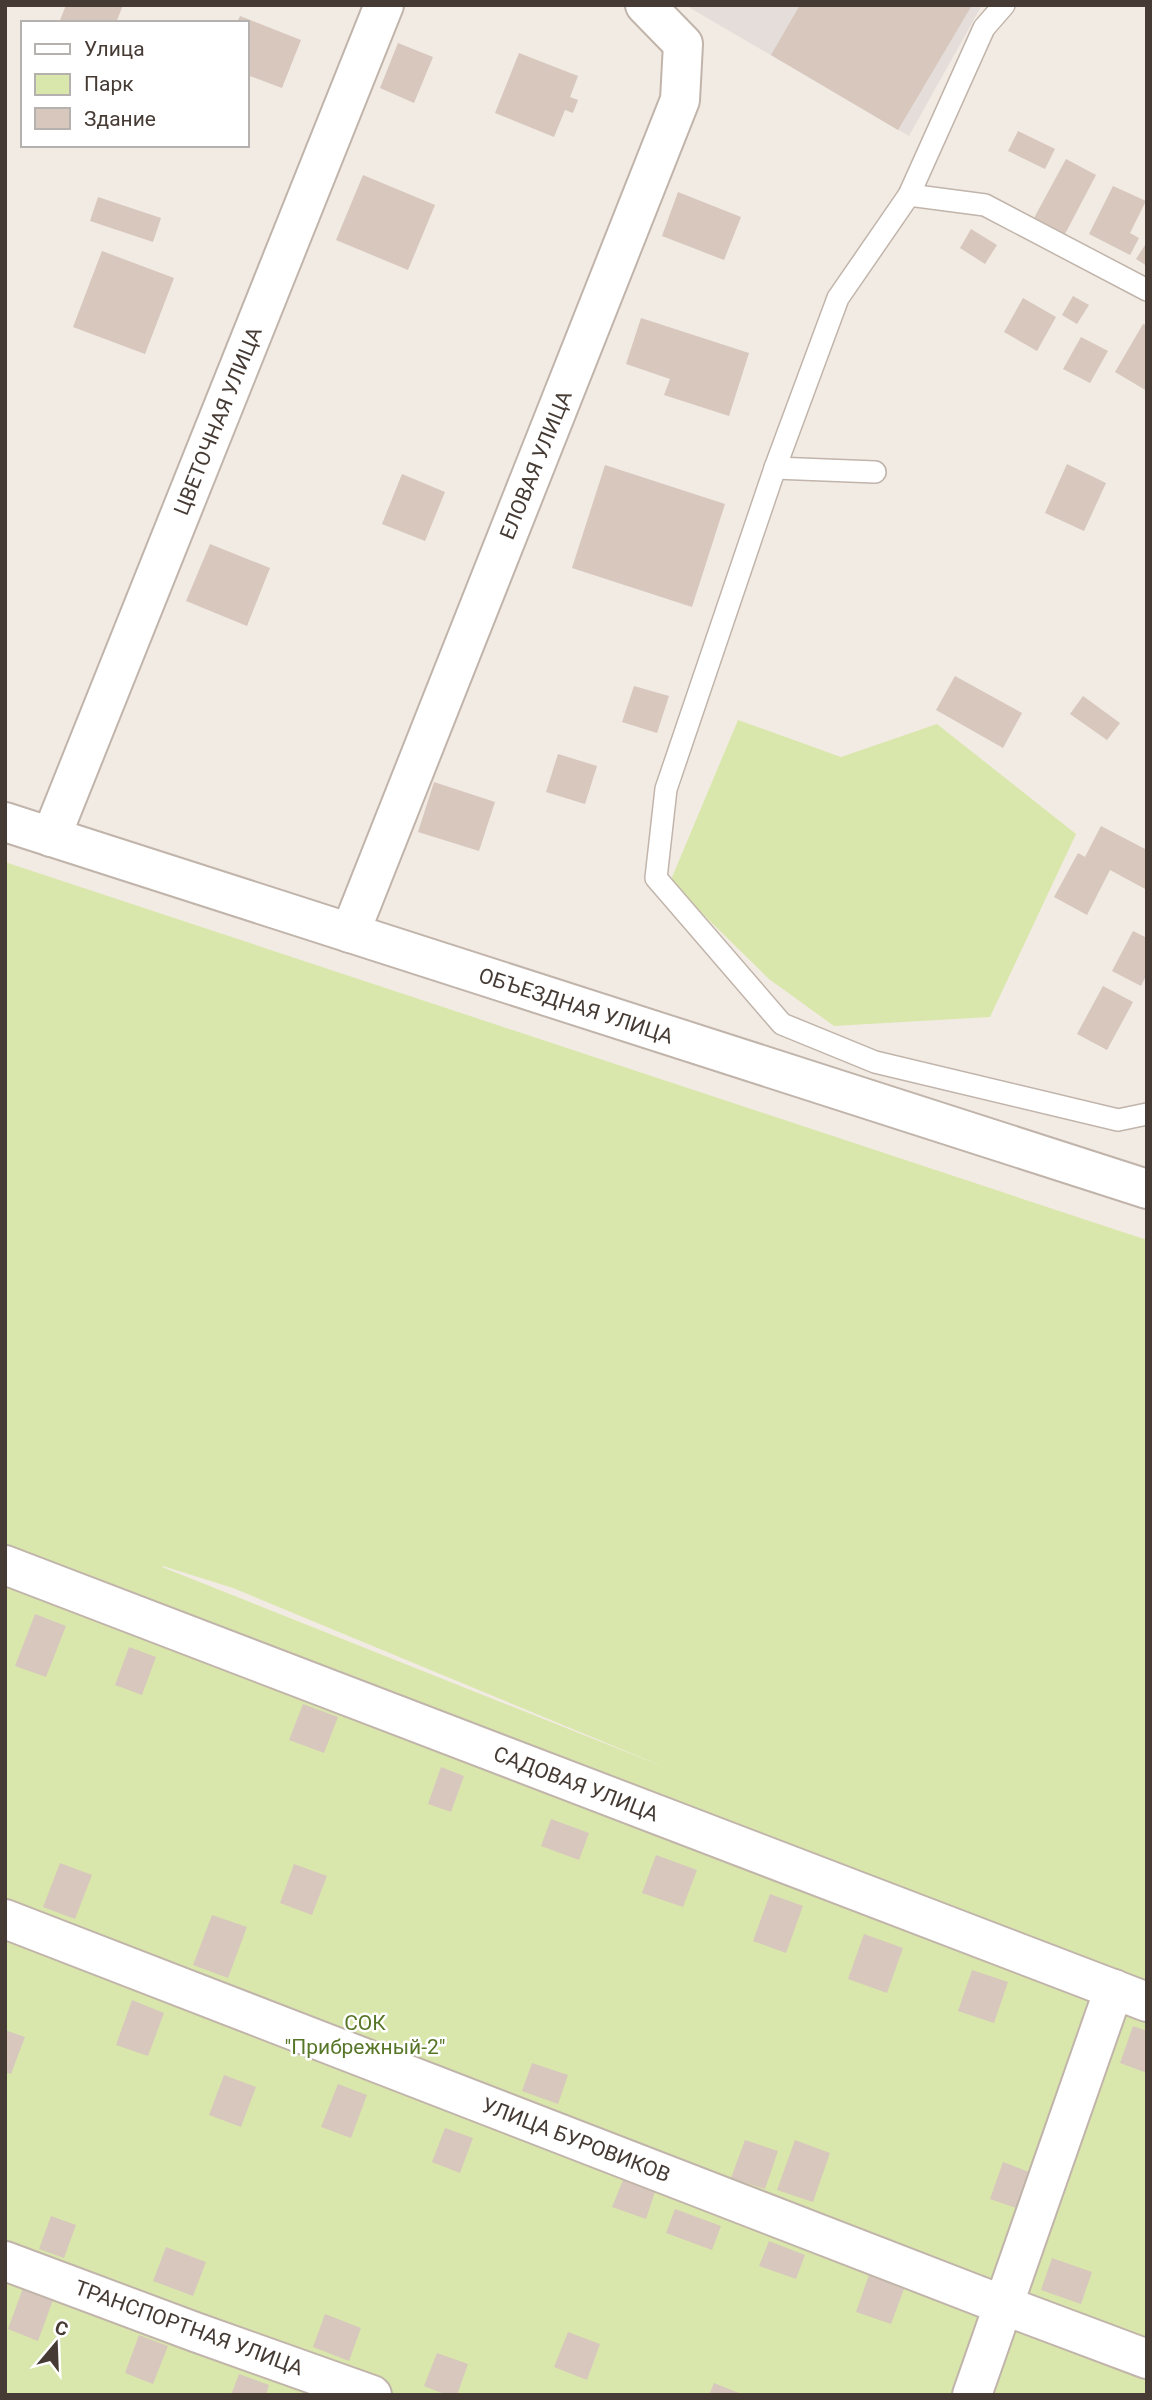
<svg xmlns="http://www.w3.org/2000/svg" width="1152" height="2400" font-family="Roboto,sans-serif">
  <rect width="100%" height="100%" fill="#f2ebe4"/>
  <polygon fill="#e4ddd9" points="685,5 982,5 909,136"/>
  <g fill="#dae7ac" fill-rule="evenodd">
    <polygon points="738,720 841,757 937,724 1076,834 990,1017 834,1026 769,979 670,882"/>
    <path d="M5 862 1147 1240V2395H5ZM163 1566 233 1588 669 1769 162 1567Z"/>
  </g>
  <g fill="#d7c7bd">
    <polygon points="66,5 123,5 116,23 59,23"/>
    <polygon points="800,5 972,5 898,130 771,55"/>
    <polygon points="240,16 301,40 282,88 247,75 247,23 237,23"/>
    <polygon points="398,43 433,57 414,103 380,88"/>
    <polygon points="519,53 578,76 570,97 578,100 573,113 565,110 554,137 495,113"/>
    <polygon points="1018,131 1055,149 1045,169 1008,151"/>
    <polygon points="1066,159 1096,175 1065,234 1034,218"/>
    <polygon points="363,175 435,205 408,270 336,240"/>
    <polygon points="1113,186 1146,201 1130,233 1139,238 1130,255 1089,234"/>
    <polygon points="678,192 741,217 724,260 662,236"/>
    <polygon points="98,197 161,218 153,242 90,221"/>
    <polygon points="971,229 997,245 985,264 960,248"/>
    <polygon points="1147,242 1147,266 1136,259"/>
    <polygon points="102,251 174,278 145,354 73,327"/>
    <polygon points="1073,296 1089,305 1077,324 1062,315"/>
    <polygon points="1023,298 1056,317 1037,351 1004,332"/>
    <polygon points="641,318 749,353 729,416 664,395 670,379 626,364"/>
    <polygon points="1143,324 1147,325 1147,391 1115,372"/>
    <polygon points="1081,337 1108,351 1090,383 1063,369"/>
    <polygon points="1067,464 1106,483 1084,531 1045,513"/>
    <polygon points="605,465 725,504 692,607 572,568"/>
    <polygon points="402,474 445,492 425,541 382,524"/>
    <polygon points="210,544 270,568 247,626 186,601"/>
    <polygon points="955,676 1022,713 1003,748 936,710"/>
    <polygon points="634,686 669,696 657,733 622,722"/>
    <polygon points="1083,696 1120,723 1107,740 1070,714"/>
    <polygon points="558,754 597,766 585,804 546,792"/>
    <polygon points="434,782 495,802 479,851 418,832"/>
    <polygon points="1101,826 1147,850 1147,890 1110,870 1087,915 1054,897 1078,853 1085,857"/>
    <polygon points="1133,931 1147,938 1147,974 1141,986 1112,971"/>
    <polygon points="1103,986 1133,1002 1107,1050 1077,1034"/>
    <polygon points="35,1614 66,1626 46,1677 15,1666"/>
    <polygon points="129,1647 156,1657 142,1695 115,1685"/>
    <polygon points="303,1704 338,1717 324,1753 289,1740"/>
    <polygon points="441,1767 464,1776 451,1812 428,1804"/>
    <polygon points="551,1819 589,1833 579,1860 541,1846"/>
    <polygon points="656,1855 697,1870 683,1907 642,1893"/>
    <polygon points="60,1863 92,1875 75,1919 43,1907"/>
    <polygon points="294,1864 327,1876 312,1915 280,1903"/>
    <polygon points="770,1894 803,1906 786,1953 753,1941"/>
    <polygon points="212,1915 247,1927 228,1978 193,1965"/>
    <polygon points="864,1934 903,1948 887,1993 848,1979"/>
    <polygon points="972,1970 1008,1982 994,2023 958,2011"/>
    <polygon points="132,2000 164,2013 148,2056 116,2045"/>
    <polygon points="1133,2026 1147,2031 1147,2073 1120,2063"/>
    <polygon points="5,2030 25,2037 11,2074 5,2072"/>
    <polygon points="532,2063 568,2075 558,2104 522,2091"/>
    <polygon points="224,2075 256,2087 241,2127 209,2115"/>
    <polygon points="338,2084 367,2095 351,2138 321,2127"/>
    <polygon points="445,2128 473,2138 460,2173 432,2162"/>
    <polygon points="745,2140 778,2151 765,2189 731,2178"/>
    <polygon points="795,2140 830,2153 813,2202 777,2190"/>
    <polygon points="1003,2162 1029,2172 1016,2208 990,2199"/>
    <polygon points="623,2180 655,2192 646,2219 612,2207"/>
    <polygon points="675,2209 721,2226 712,2250 666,2233"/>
    <polygon points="51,2216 76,2225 64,2258 39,2249"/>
    <polygon points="769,2241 805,2255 796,2279 759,2266"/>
    <polygon points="166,2247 206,2262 193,2296 153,2281"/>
    <polygon points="1052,2258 1092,2272 1081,2304 1041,2290"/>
    <polygon points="869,2275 904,2289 891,2324 856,2312"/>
    <polygon points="23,2288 53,2300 38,2341 8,2329"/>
    <polygon points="325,2314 361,2328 349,2361 313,2347"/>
    <polygon points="568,2332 600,2344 587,2380 554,2367"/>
    <polygon points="139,2335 168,2346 153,2384 125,2373"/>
    <polygon points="437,2353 468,2364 457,2395 447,2395 424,2386"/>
    <polygon points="239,2374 269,2385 266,2395 231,2395"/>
    <polygon points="714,2383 744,2395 709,2395"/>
  </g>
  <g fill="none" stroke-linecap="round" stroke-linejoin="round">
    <defs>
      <g id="lane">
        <polyline points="1004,5 984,28 909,195 838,298 775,468 666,789 656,878 782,1024 875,1062 1118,1120 1147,1114"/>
        <polyline points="909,195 985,205 1147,290"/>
        <polyline points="775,468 875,472"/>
      </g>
      <g id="street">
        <polyline points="5,822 1147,1189"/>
        <polyline points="51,837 384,5"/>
        <polyline points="350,933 680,100 683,44 645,5"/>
        <polyline points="5,1565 1147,2002"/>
        <polyline points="5,1919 1003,2305 1147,2359"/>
        <polyline points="5,2261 195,2332 372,2395"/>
        <polyline points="972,2395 1114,1989"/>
      </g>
    </defs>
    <use href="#lane" stroke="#c1b4aa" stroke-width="24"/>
    <use href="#street" stroke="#c1b4aa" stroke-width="42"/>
    <use href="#lane" stroke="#fff" stroke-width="21"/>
    <use href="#street" stroke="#fff" stroke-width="38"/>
  </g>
  <g text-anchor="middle" stroke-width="5" stroke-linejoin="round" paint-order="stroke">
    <g font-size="21" fill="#453b34" stroke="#fff">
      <text transform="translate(218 421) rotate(-68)" y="7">ЦВЕТОЧНАЯ УЛИЦА</text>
      <text transform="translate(536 465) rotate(-68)" y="7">ЕЛОВАЯ УЛИЦА</text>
      <text transform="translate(576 1006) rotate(18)" y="7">ОБЪЕЗДНАЯ УЛИЦА</text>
      <text transform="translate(576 1784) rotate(21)" y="7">САДОВАЯ УЛИЦА</text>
      <text transform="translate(576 2140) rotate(21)" y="7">УЛИЦА БУРОВИКОВ</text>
      <text transform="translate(189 2328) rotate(20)" y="7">ТРАНСПОРТНАЯ УЛИЦА</text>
    </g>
    <g font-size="21" fill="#577627" stroke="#fff">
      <text x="365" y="2030">СОК<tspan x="365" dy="24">"Прибрежный-2"</tspan></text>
    </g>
  </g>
  <rect width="1152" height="2400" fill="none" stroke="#453b34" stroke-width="14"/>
  <rect x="21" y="21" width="228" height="126" fill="#ffffff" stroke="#b5b1ae" stroke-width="2"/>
  <rect x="35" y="44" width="35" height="10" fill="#ffffff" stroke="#b5b1ae" stroke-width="2"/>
  <text x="84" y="56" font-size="21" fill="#453b34">Улица</text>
  <rect x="35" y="74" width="35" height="21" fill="#dae7ac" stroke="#b5b1ae" stroke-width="2"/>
  <text x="84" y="91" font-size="21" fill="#453b34">Парк</text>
  <rect x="35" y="108" width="35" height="21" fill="#d7c7bd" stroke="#b5b1ae" stroke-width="2"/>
  <text x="84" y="126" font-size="21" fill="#453b34">Здание</text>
  <g transform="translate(56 2344) rotate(19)" stroke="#ffffff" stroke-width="5" paint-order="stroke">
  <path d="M0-5L12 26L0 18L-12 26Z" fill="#453b34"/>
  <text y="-10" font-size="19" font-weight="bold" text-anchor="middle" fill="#453b34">С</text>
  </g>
</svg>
